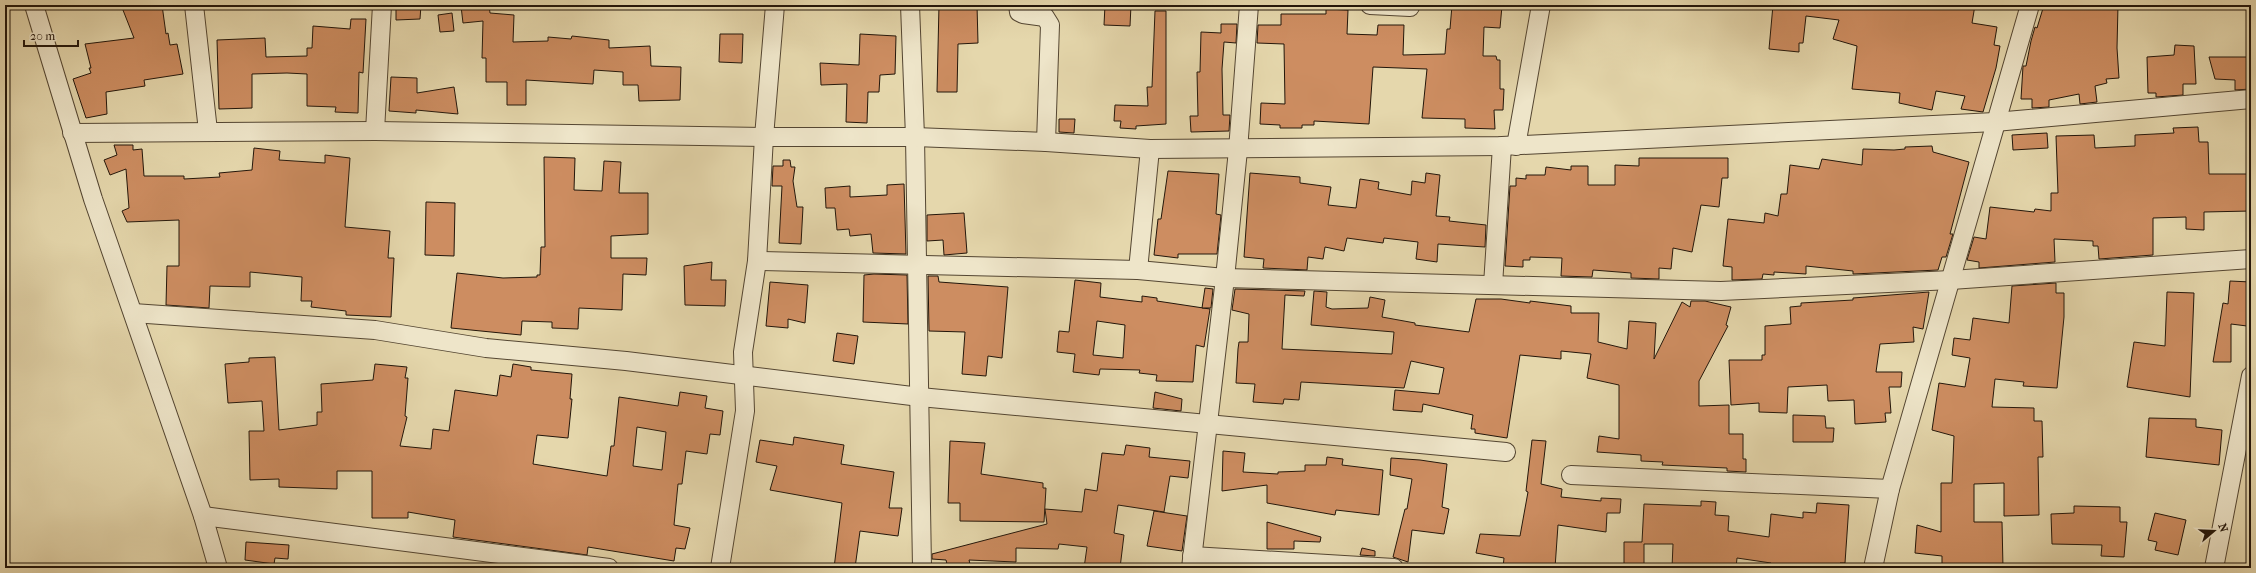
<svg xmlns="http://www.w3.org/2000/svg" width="2256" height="573" font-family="'IM FELL French Canon',serif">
  <rect width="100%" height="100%" fill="#e5d7ac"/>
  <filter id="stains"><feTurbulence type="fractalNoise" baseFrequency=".005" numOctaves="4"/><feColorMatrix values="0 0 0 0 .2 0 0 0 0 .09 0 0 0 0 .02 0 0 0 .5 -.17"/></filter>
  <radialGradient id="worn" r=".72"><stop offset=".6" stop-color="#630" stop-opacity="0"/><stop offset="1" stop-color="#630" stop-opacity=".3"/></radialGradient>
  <g fill="#cd8d61" stroke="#23160a" fill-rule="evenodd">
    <polygon points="121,5 162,5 166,34 168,33 170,45 177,44 183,74 144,80 145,86 106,92 107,114 86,118 73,79 91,73 89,68 91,68 85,44 134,38"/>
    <polygon points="396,5 421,5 420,19 396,20"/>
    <polygon points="489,5 490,13 514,15 513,42 548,41 548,37 571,39 572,36 609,40 609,48 650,46 651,66 681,67 680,100 639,101 638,85 623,85 623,72 594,70 593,84 526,80 526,105 507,105 507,82 486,82 486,58 482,58 483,21 463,23 461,6"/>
    <polygon points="939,5 977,5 978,43 958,44 957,92 937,92"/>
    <polygon points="1105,5 1131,5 1130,26 1104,25"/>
    <polygon points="1452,5 1502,6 1500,28 1484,27 1483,56 1496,56 1497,60 1500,60 1500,89 1504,89 1503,110 1494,110 1495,129 1465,128 1465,119 1422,118 1427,69 1373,67 1369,124 1314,121 1314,125 1302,125 1302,128 1280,128 1280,125 1260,124 1261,103 1285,104 1284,44 1257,43 1258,25 1281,25 1281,14 1326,14 1326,9 1348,10 1347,34 1377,35 1378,25 1404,25 1403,55 1445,54 1447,29 1450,29"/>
    <polygon points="1773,5 1975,5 1972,23 1997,27 1994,45 2000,46 1996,68 1983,112 1961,109 1965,96 1936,91 1932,110 1899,103 1900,93 1852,89 1857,46 1833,39 1839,20 1806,16 1803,43 1799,43 1799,52 1769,49"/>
    <polygon points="2044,5 2118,5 2117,48 2119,78 2106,79 2107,83 2095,86 2097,102 2080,104 2079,94 2049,100 2049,107 2032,108 2032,99 2021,99 2023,66 2026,66 2031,41 2035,27 2037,28"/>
    <polygon points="1155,11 1166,11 1166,124 1136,126 1136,129 1120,128 1121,121 1114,121 1115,105 1148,106 1147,87 1152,87"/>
    <polygon points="452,13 454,31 440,32 438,15"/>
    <polygon points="351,19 366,19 363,73 359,72 358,113 335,112 336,107 307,106 307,74 287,73 252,74 252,108 219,109 217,40 265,38 266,57 307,56 307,48 312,48 313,26 350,29"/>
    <polygon points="1221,24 1237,24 1236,43 1224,42 1222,69 1223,115 1230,115 1229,131 1191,132 1190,116 1198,116 1197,72 1200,72 1201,32 1221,33"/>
    <polygon points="720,34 743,34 742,63 719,62"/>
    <polygon points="860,34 896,36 895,74 880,75 879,92 868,92 867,123 846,122 847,84 821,85 820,63 859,65"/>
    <polygon points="2175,45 2194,46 2196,84 2183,84 2183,95 2156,97 2156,93 2148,93 2147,57 2174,55"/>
    <polygon points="2209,57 2251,57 2251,89 2235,90 2235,80 2215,79"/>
    <polygon points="391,77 417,78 417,93 454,87 458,114 416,110 416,113 389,111"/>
    <polygon points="1059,119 1075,119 1074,133 1059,132"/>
    <polygon points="2198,127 2199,142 2208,142 2209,174 2251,174 2251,211 2204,212 2204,230 2186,229 2186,217 2153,218 2153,255 2099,259 2098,246 2093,246 2093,241 2054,239 2055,262 1979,268 1979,262 1967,260 1974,237 1986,239 1990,207 2034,212 2035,209 2051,211 2051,193 2058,193 2056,136 2094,135 2095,148 2135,146 2135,135 2174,133 2173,128"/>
    <polygon points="2047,133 2048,148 2013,150 2012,135"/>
    <polygon points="114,145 133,145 133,150 142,149 144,176 184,176 184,179 220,177 219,173 252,170 254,148 280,151 279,160 325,163 325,155 350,158 345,227 390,231 388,258 394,258 391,317 346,315 346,311 311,307 312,301 301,301 302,277 250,272 250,287 210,286 209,308 166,305 167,266 179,266 179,220 127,222 122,211 129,208 126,169 110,175 104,160 117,155"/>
    <polygon points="1932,146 1933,152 1969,162 1950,234 1953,234 1946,257 1942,257 1938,270 1853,274 1853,271 1806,266 1806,274 1774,272 1774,275 1763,274 1762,279 1732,280 1732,267 1723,266 1728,219 1764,223 1765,213 1778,216 1781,194 1787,194 1790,165 1819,169 1822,159 1862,165 1863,149 1894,150 1905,149 1905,147"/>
    <polygon points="544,157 575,158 574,190 602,191 604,161 621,162 619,193 648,193 648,234 611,236 611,258 647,258 646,275 623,274 622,310 579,308 578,329 552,328 552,322 522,321 521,335 451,328 457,273 503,278 537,277 537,275 540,275 541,247 545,247"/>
    <polygon points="1639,158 1728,158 1728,178 1722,178 1719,207 1701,205 1692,252 1673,248 1671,269 1659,268 1659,279 1631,278 1631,273 1593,270 1592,277 1561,276 1562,258 1530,257 1530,260 1523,260 1523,267 1505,266 1510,186 1516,186 1516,178 1526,179 1526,175 1545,175 1546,167 1571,170 1571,166 1588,166 1588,185 1615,185 1615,165 1639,166"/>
    <polygon points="783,160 790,160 791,167 795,167 793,181 797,207 803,207 801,244 779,243 782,186 772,186 773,166 783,166"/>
    <polygon points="1168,171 1219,174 1216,214 1221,215 1217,254 1178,254 1178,258 1154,255 1158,219 1161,219"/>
    <polygon points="1250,173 1300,177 1300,183 1331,187 1328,205 1356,208 1360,179 1379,182 1378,189 1411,195 1412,181 1425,183 1426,173 1440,175 1436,216 1450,217 1449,221 1486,225 1485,247 1438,244 1437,262 1416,259 1418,242 1384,238 1383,243 1347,238 1344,251 1325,247 1323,259 1308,257 1307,270 1263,268 1264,259 1244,257"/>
    <polygon points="904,184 906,254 873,253 871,234 850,236 849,229 837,230 835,208 826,208 825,188 850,186 850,197 887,195 887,185"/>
    <polygon points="426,202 455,203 454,256 425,255"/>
    <polygon points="964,213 967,253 944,255 943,240 927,241 927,215"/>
    <polygon points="712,262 711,280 726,280 725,306 685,305 684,266"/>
    <polygon points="874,274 907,275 908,324 863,322 864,275"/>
    <polygon points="928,276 938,276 939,282 1008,287 1002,358 988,356 986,376 962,374 965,332 929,331"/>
    <path d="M1075 280 1101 283 1100 297 1142 302V296L1157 298V301L1210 309 1204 347 1196 345 1193 382 1156 381 1157 375 1139 373 1140 370 1100 369 1099 375 1073 372 1075 354 1057 352 1059 331 1069 332ZM1097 321 1125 325 1123 358 1093 355Z"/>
    <polygon points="2230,281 2251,282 2247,326 2231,324 2231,362 2213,362 2223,303 2228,304"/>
    <polygon points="770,282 808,285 805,323 788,319 788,328 766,326"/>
    <polygon points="2056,283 2056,293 2064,293 2064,317 2057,388 2023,386 2024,382 1995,379 1992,407 2034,408 2034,421 2042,421 2043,457 2038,457 2039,515 2004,516 2004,483 1974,484 1974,522 2002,522 2003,568 1942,568 1942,556 1915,553 1917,525 1941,532 1941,483 1952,483 1954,436 1932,430 1939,383 1965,387 1970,358 1952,355 1954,338 1970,340 1973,318 2009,323 2012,286"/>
    <polygon points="1205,288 1213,289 1211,308 1202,308"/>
    <polygon points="1235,289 1305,291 1304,296 1285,295 1282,349 1392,354 1394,332 1311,325 1314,291 1327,292 1326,307 1332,309 1368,308 1370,297 1385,300 1382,317 1415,323 1415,325 1469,332 1476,299 1501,299 1530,303 1530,301 1571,306 1571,313 1599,313 1598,342 1627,349 1629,321 1656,323 1654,359 1682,302 1690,307 1691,301 1705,301 1731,307 1726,325 1728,326 1699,381 1699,406 1729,405 1729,434 1743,434 1743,459 1746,459 1746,472 1727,471 1727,468 1662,465 1663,462 1641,461 1641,455 1597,452 1599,436 1619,439 1619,385 1587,378 1591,354 1561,351 1561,359 1520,355 1507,438 1475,433 1475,429 1471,429 1473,415 1423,404 1422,412 1393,410 1395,390 1439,394 1444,368 1411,361 1404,388 1301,382 1299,400 1284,399 1283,404 1253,402 1255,384 1236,383 1238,349 1239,342 1248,342 1249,314 1232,310"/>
    <polygon points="1929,292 1923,329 1913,327 1914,342 1880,344 1876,372 1902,372 1901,387 1889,387 1891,413 1885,413 1886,422 1855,424 1854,400 1828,401 1827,385 1788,387 1787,413 1759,412 1759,403 1731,405 1729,360 1762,360 1762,355 1765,355 1765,326 1791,324 1790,307 1801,306 1801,303 1853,300 1853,298"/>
    <polygon points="2167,292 2194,293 2190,397 2127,387 2134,342 2165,346"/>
    <polygon points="837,333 858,336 854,364 833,361"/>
    <path d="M275 357 279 430 317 425V412H322L321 384 373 380 375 364 407 367 405 378H408L405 416 407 417 400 446 431 449 433 429 449 431 455 390 497 396 500 375 511 377 513 364 531 367V370L572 374 570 399H572L568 438 537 435 533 464 607 476 611 446H614L619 397 678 406 680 392 707 396 705 408 723 411 720 435 710 434 707 454 686 451 682 484H678L674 525 690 528 685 549 676 548 674 561 588 547 587 555 453 537 455 520 408 512V518H372V471H337V489L279 487V479L250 480 249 431H264L262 401 228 403 225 364 249 362V358ZM637 427 666 432 662 470 633 466Z"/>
    <polygon points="1155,392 1182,399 1181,411 1153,408"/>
    <polygon points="1793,415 1825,416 1826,428 1834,428 1833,442 1793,442"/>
    <polygon points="2149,418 2196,419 2196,427 2222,430 2219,465 2146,457"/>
    <polygon points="794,437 844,445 841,464 894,472 889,508 902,508 898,536 860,531 855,568 834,568 842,503 770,490 777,466 756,462 760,440 793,445"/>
    <polygon points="1532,440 1546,441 1541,484 1562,489 1561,497 1601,501 1601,498 1621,499 1620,513 1607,513 1606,532 1558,525 1555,568 1503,568 1504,558 1476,553 1480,534 1520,536 1528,492 1526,491"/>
    <polygon points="950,441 985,443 981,474 1043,483 1043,488 1046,488 1044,522 960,521 960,503 948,503"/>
    <polygon points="1126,445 1150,448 1149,457 1190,461 1188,478 1170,476 1164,512 1118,505 1114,533 1124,535 1120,568 1084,568 1087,547 1059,544 1058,549 1016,548 1016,562 969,560 971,568 948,568 946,560 932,559 932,554 1047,524 1045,509 1082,512 1085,489 1097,491 1102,453 1124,455"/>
    <polygon points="1223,451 1245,453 1243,472 1278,474 1278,472 1305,471 1305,465 1326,465 1327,457 1343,459 1342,465 1383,470 1379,515 1336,510 1335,515 1267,503 1267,485 1222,491"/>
    <polygon points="1391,458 1420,460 1447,464 1442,507 1449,509 1444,534 1412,530 1408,562 1393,557 1405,509 1407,509 1412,479 1390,475"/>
    <polygon points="1701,501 1716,502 1715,515 1729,516 1728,531 1769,537 1771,514 1803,518 1803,512 1816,513 1817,503 1849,505 1845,563 1840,563 1839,568 1770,568 1771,563 1737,558 1736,568 1672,568 1673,544 1644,544 1644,568 1624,568 1624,542 1642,542 1644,504 1701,506"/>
    <polygon points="2074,506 2120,507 2120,522 2127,522 2124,557 2101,556 2102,545 2052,544 2051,514 2074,513"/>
    <polygon points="1154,511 1187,516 1182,551 1147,546"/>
    <polygon points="2155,513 2186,520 2178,555 2155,550 2157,542 2148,540"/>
    <polygon points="1267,522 1321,537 1320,542 1294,541 1294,549 1267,549"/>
    <polygon points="246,542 289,545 288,559 275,558 274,564 245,560"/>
    <polygon points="1362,548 1375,551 1375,556 1360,555"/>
  </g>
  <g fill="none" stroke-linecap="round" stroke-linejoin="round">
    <defs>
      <g id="minor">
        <polyline points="34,5 93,199 203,516 218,568"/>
        <polyline points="194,5 208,131"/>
        <polyline points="910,5 915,137 922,568"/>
        <polyline points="1018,5 1019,12 1023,14 1045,17 1050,25 1046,142"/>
        <polyline points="1370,5 1410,7"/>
        <polyline points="375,131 382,5"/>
        <polyline points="72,133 375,131 764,137 915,137 1046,142 1150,149 1502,146 1995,122 2251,99"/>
        <polyline points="1516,146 1541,5"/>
        <polyline points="757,261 1138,270 1225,278 1721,291 1951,280 2251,259"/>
        <polyline points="1138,270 1150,149"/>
        <polyline points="1493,285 1502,146"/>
        <polyline points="133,313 375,330 486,348 626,361 920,397 1506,452"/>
        <polyline points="1571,475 1890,489"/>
        <polyline points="203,516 609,568"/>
        <polyline points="1192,556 1394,568"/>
        <polyline points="720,568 745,411 743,352 757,261 764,137 775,5"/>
        <polyline points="1191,568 1225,278 1238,150 1249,5"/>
        <polyline points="1873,568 1890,489 2030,5"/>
        <polyline points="2214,568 2251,376"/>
      </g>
    </defs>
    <use href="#minor" stroke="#544632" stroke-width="20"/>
    <use href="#minor" stroke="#eee5c9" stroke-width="18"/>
  </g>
  <rect width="2256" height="573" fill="none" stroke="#e5d7ac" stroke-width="20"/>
  <rect x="6" y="6" width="2244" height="561" fill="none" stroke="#23160a" stroke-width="2"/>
  <rect x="10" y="10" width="2236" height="553" fill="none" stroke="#23160a"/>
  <g transform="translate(2214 531) rotate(71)" stroke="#eee5c9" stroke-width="3" paint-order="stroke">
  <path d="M0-3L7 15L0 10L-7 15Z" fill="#23160a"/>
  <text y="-6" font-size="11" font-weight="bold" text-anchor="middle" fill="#23160a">N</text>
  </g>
  <path d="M24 40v6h54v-6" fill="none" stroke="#23160a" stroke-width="2"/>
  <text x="30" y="40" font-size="12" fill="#23160a" stroke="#eee5c9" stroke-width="3" paint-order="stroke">20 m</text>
  <rect width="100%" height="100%" filter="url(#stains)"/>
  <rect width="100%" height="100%" fill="url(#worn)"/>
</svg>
